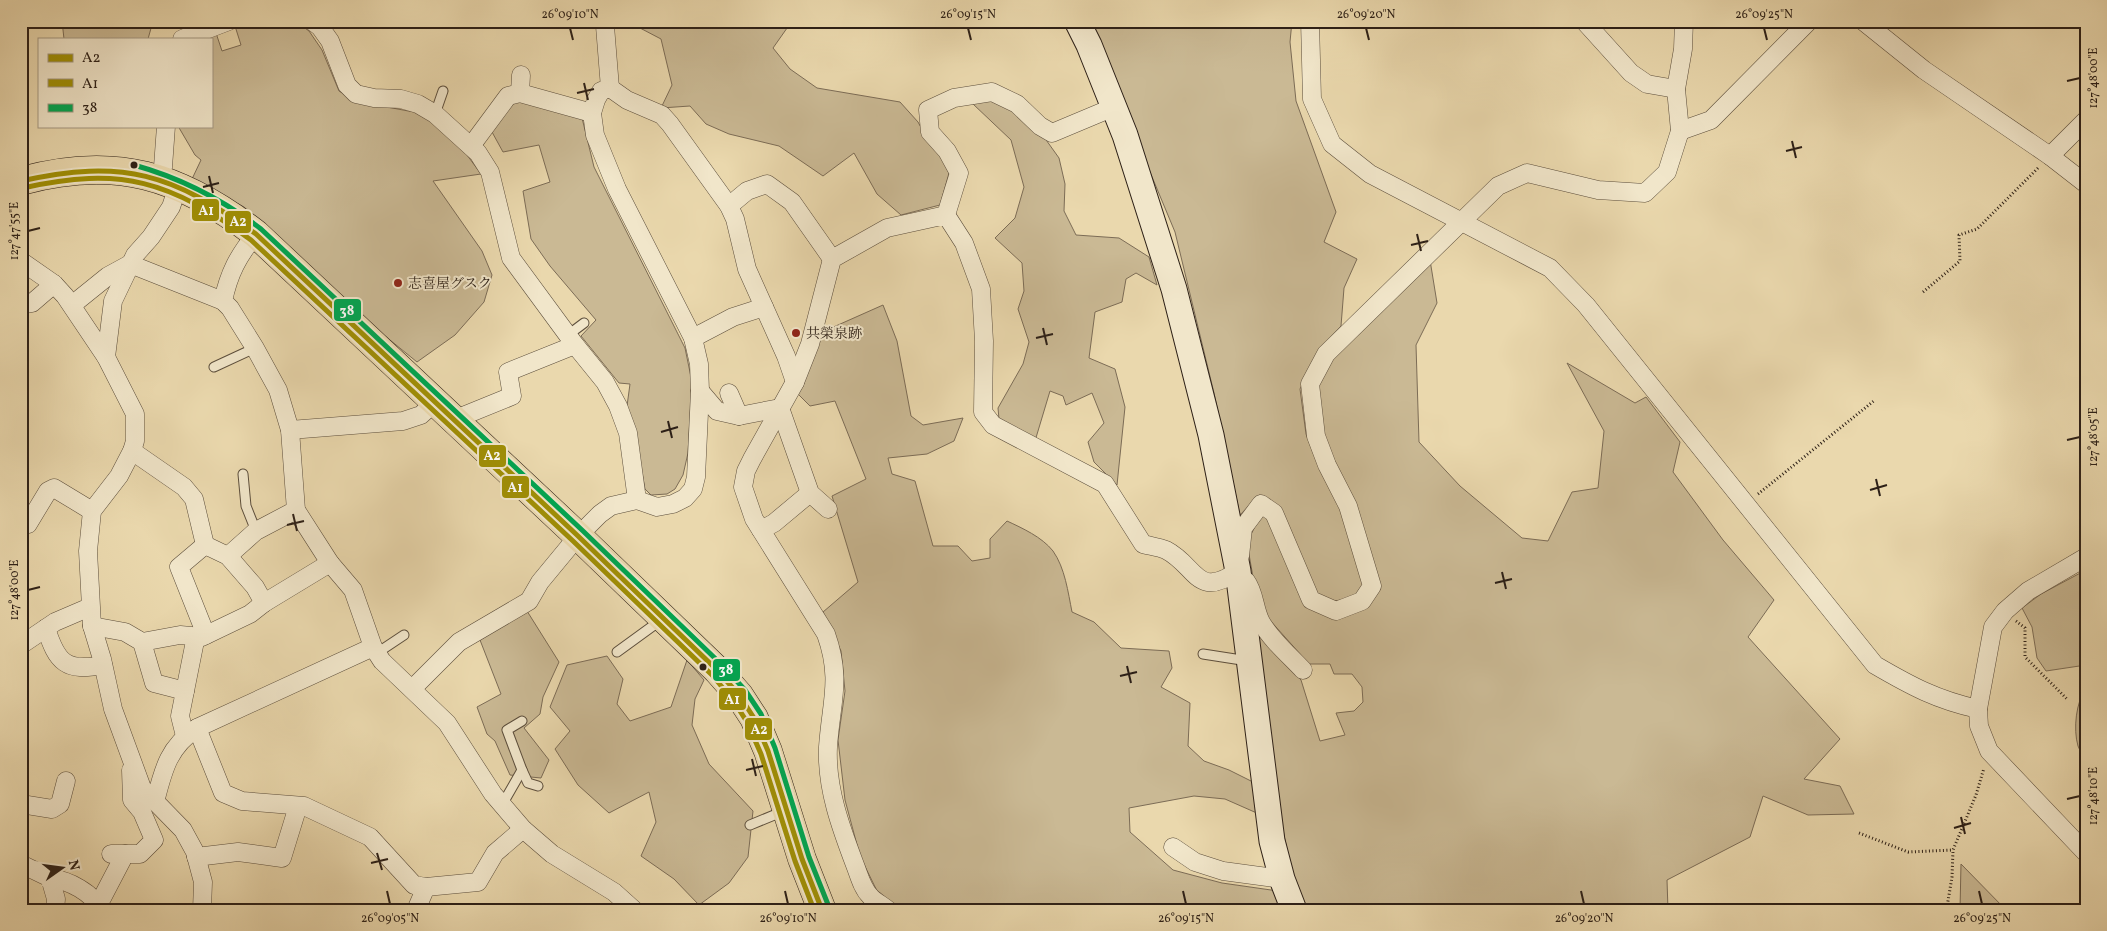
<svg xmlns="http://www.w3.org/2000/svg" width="2107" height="931" font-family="Vollkorn,'Noto Serif JP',serif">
  <rect width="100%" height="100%" fill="#ead8ad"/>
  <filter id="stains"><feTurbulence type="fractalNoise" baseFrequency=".004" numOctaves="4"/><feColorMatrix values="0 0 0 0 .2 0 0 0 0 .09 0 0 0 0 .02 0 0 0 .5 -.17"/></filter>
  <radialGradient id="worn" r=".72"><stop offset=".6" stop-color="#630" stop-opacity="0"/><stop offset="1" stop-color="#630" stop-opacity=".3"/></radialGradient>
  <g fill="#cab994" stroke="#7c6c56">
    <polygon points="62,21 153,21 148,39 64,39"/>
    <polygon points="247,21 295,21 309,31 322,50 339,91 355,101 419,113 441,129 467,155 481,174 433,181 482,251 492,275 484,302 455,335 417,362 358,314 291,248 244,207 192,179 201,160 195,155 178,126 211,126 211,39 203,39 216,33 222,51 241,45 235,26"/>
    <polygon points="610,21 792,21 773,48 790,69 817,88 900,102 918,122 931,146 941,156 949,173 940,205 901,215 877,194 854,153 823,176 779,146 729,134 706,124 690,106 661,108 672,85 661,39 640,28 611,24"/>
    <polygon points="1087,21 1292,21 1290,42 1296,101 1336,212 1324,242 1357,259 1344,288 1341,326 1318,351 1300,389 1306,434 1319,468 1342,509 1364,583 1354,598 1334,601 1312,594 1278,506 1259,495 1240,515 1214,393 1175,232"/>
    <polygon points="991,98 1014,107 1044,137 1059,158 1065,184 1064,211 1076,235 1119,238 1149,257 1157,285 1136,273 1126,279 1122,302 1095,312 1089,358 1115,369 1125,407 1117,485 1094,462 1088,442 1104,423 1092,393 1066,405 1063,396 1050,391 1035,441 999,419 998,408 1023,364 1029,342 1018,309 1024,291 1022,263 995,238 1015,218 1024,187 1011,140 973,104"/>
    <polygon points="519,100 582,118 594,167 685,348 692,382 688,453 683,475 675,489 667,494 651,495 645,489 633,425 627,406 630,384 619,383 581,336 596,320 550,266 531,239 523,191 550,182 539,145 503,152 492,132 508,106"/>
    <polygon points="1430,260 1437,303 1416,345 1419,442 1460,486 1522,538 1548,541 1572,492 1598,488 1604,431 1567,363 1635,403 1646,397 1680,442 1673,472 1723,540 1774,600 1748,637 1840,739 1804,779 1840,786 1854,814 1808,815 1763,796 1750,837 1667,880 1668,910 1308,910 1293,879 1272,776 1255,625 1286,665 1301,680 1320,741 1345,735 1336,713 1354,711 1363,702 1362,687 1352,674 1334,674 1330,664 1309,664 1268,618 1253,577 1247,543 1261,514 1268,518 1304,603 1335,617 1378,590 1322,432 1317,385 1331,357"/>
    <path d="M883 305 897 341 911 416 923 425 963 418 954 441 927 454 888 458 892 474 915 481 933 546H958L972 561 990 558V539L1007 521C1022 528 1042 537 1053 551 1065 568 1068 592 1072 612L1094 622 1121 648 1169 651 1172 668 1161 687 1190 703 1188 746 1204 761 1229 770 1255 783 1259 814 1225 799 1194 796 1129 808 1130 832 1173 870 1222 883 1278 891 1286 910H901L877 891 860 856 845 800 838 740 845 691 841 651 823 612 858 582 832 496 866 479 835 401 810 406 797 393 820 333Z"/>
    <polygon points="2086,570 2086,665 2046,671 2037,658 2032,627 2022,608 2041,594"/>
    <polygon points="527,611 559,662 543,697 540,714 524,728 549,760 541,778 510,775 495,741 487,734 477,707 501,694 480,640"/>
    <polygon points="607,656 623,679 617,704 630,721 671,707 687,660 704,680 695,699 692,725 709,764 753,811 748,857 729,883 699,905 674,879 641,856 656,822 649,792 609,813 578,785 555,749 570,731 550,707 567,665"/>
    <path d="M2086 688V760C2083 756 2080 751 2078 746 2073 729 2076 702 2086 688Z"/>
    <polygon points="1961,864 2006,910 1960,910"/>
  </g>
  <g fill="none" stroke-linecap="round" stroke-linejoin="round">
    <defs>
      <g id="lane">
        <polyline points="435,114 443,91"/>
        <polyline points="568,335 584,323"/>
        <polyline points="214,367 255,348"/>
        <polyline points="243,474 246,506 256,531"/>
        <polyline points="617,652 661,620"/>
        <polyline points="377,653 404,635"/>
        <polyline points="1203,654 1248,661"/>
        <polyline points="522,770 528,783 538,786"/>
        <polyline points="502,805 522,770 507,730 522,721"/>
        <polyline points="750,825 784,811"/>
      </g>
      <g id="street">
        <polyline points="312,21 320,27 330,41 347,85 356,94 374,98 401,99 418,104 435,114 478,153 490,172 511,258 575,345 605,382 618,406 628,433 637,500"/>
        <polyline points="603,21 605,26 610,88"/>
        <path d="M1310 21 1312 99 1332 144 1370 174 1550 268 1586 305 1875 665C1911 686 1937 700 1978 709"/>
        <polyline points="1584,21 1631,73 1647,84 1676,89"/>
        <polyline points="1863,21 1924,70 2050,156 2086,184"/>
        <polyline points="182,39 229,21"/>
        <polyline points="520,93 521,75"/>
        <polyline points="1680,131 1711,120 1809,21"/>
        <polyline points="471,146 508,96 520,93 592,113"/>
        <polyline points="2050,156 2086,120"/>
        <polyline points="160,179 163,167 166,126"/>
        <polyline points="729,206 747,191 767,184 792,202 832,259"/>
        <polyline points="946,215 959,173 947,151 930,132 928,110 954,98 992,92 1017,104 1040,126 1052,133 1114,107"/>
        <path d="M256 234C238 256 229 273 223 301L230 308 255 348 278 390 290 430 296 510 330 563 353 590 373 647 382 661 447 723 493 794 523 829 552 854 614 892 634 910"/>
        <polyline points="21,261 54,284 65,296 106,357 135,414 135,441 132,451 119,476 92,511 88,551 92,626 102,659 113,709 142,788 183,830 195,852 203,882 202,910"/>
        <polyline points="21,305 32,303 54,284"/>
        <polyline points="72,305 108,276 130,264 223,301"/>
        <polyline points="693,338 733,317 764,307"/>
        <polyline points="106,357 113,301 135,255 151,237 171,207 178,186"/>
        <polyline points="700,391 717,411 739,416 780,408 810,493 828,509"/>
        <polyline points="729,393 739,416"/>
        <polyline points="453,420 512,396 508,372 575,345"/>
        <polyline points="290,430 403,421 421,415 434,403"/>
        <polyline points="132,451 184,487 194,499 205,545"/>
        <polyline points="21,525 28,524 48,491 54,488 92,511"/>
        <polyline points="761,530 774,523 810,493"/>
        <polyline points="228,556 256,531 296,510"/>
        <polyline points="1240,556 1243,528 1261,504 1274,513 1311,600 1336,611 1362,601 1372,586 1348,506 1327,465 1316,436 1310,384 1326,354 1498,186 1527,173 1598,190 1645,193 1667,172 1680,131 1676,89 1683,49 1684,21"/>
        <polyline points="2086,557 2028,591 2005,611 1993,627 1978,709 1979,726 1989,751 2086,853"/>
        <path d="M1246 581C1255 593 1254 609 1261 622 1271 640 1289 655 1303 670"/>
        <polyline points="92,626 125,632 142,642 180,635 202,637 250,614 264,603 330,563"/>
        <path d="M46 628C57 663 66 672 103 665"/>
        <polyline points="206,635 179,567 205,545 228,556 255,587 264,603"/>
        <polyline points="142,642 154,683 185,691 180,716 185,736"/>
        <polyline points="21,645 55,622 90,607"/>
        <polyline points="412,689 459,642 529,601 540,582 578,536 600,514 611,506 637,500 657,507 673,504 685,498 693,489 696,477 700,391 699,364 693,338 617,189 595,135 592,113 596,100 601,91 610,88 627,100 662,115 670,124 729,206 735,219 747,269 786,356 795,382"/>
        <polyline points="185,691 196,636"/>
        <polyline points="197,728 223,793 242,801 304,806 370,837 414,885 426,887 478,882 495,853 523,829"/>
        <path d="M155 802C163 771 168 747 197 728L373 647"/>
        <polyline points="21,804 52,809 60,804 66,781"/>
        <polyline points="1173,847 1195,862 1223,871 1282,879"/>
        <polyline points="111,854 140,854 154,840 142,812 132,800 131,770"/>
        <polyline points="196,857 238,852 282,858 298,806"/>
        <polyline points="21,864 50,878 56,899 55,910"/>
        <path d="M50 878C68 880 94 893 100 910"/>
        <polyline points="97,901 102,898 125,854"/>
        <polyline points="416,910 426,887"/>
        <path d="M888 910C882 905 874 901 870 896 862 888 859 875 855 865 841 828 826 788 828 747 831 702 842 679 826 634L754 519 743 487 746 471 752 459 795 382 810 344 832 259 887 228 946 215 964 243 981 289 984 341 983 412 993 425 1105 484 1143 544C1150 546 1159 547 1166 550 1197 566 1196 600 1238 571"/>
      </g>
      <polyline id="secondary" points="1077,21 1089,45 1125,135 1174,289 1211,435 1238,571 1272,841 1282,879 1294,910"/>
      <path id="highway" d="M21 181C115 155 180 175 256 234L578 536 717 670 739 695 754 718 768 751 802 859 822 910"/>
    </defs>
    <use href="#lane" stroke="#5c4e3c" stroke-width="11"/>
    <use href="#street" stroke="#5c4e3c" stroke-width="19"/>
    <use href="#secondary" stroke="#2d2017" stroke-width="27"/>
    <use href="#highway" stroke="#2d2017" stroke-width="29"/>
    <g stroke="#2d2017" stroke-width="3" stroke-dasharray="1 2.5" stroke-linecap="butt">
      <polyline points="1923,292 1960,261 1959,235 1977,229 2039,167"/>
      <polyline points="1758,494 1875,400"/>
      <polyline points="2016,621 2025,628 2025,657 2067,699"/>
      <polyline points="1859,833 1908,852 1953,850"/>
      <polyline points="1943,910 1947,907 1952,877 1953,850 1976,795 1984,768"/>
    </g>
    <use href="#lane" stroke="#f1e6ca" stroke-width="9"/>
    <use href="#street" stroke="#f1e6ca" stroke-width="18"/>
    <use href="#secondary" stroke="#f1e6ca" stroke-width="25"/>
    <use href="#highway" stroke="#ead8ad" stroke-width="28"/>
    <defs>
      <path id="bus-1" d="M21 181C123 158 173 174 256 234L578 536 717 670 739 695 754 718 768 751 802 859 822 910"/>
      <path id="bus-2" d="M23 188C122 166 170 181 251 240L573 541 712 675 733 700 747 722 761 754 795 861 814 910"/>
      <path id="bus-3" d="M134 165C181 178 222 199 261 229L583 531 722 665 745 690 761 714 775 748 809 857 829 907"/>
    </defs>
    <use href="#bus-1" stroke="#f1e6ca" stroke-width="9"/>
    <use href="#bus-2" stroke="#f1e6ca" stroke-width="9"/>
    <use href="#bus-3" stroke="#f1e6ca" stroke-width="9"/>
    <use href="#bus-1" stroke="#a08f05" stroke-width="5"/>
    <use href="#bus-2" stroke="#a08f05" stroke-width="5"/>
    <use href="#bus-3" stroke="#00a651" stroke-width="5"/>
  </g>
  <path fill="none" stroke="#2d2017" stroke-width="2" d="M570 28 573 40M968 28 971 40M1366 28 1369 40M1764 28 1767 40M2067 81 2080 78M584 83 588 100M577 93 594 89M1792 141 1796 158M1786 151 1802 147M209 176 213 193M203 187 219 183M28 231 40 228M1417 234 1421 251M1411 245 1428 241M1043 328 1047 345M1036 338 1053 334M668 421 672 438M661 432 678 427M2067 440 2080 437M1876 479 1880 496M1870 490 1887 485M293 514 297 531M287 525 304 521M1502 572 1506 589M1495 583 1512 579M28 590 40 587M1127 666 1131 683M1120 676 1137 672M752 759 756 776M746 770 763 766M2067 799 2080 796M1961 817 1965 834M1954 828 1971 823M377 853 382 870M371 863 388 859M387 891 390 904M785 891 788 904M1183 891 1186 904M1581 891 1584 904M1979 891 1982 904"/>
  <g fill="#2d2017" stroke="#f1e6ca" stroke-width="2">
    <circle cx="134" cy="165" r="4.5"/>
    <circle cx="703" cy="667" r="4.5"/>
  </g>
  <g fill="#8f2418" stroke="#f1e6ca" stroke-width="2">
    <circle cx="398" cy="283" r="5"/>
    <circle cx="796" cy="333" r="5"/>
  </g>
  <g text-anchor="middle" stroke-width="4" stroke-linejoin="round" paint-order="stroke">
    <g font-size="14" fill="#2d2017" stroke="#f1e6ca" text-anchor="start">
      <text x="408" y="288">志喜屋グスク</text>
      <text x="806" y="338">共榮泉跡</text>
    </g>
  </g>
  <g stroke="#f1e6ca" stroke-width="2">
    <rect x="191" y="198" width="29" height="24" rx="5" fill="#a08f05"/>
    <rect x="224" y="210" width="28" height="24" rx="5" fill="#a08f05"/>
    <rect x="333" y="298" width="29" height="24" rx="5" fill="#00a651"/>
    <rect x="478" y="444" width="29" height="24" rx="5" fill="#a08f05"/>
    <rect x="501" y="475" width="29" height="24" rx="5" fill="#a08f05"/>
    <rect x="712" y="658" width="29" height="24" rx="5" fill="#00a651"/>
    <rect x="718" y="687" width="29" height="24" rx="5" fill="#a08f05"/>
    <rect x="744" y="717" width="29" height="24" rx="5" fill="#a08f05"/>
  </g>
  <g font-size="14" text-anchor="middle" font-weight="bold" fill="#fff">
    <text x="206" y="215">A1</text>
    <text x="238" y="226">A2</text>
    <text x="347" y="315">38</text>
    <text x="492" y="460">A2</text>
    <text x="515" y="492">A1</text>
    <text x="726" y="674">38</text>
    <text x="732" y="704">A1</text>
    <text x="759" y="734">A2</text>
  </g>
  <rect width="2107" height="931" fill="none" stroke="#ead8ad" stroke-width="55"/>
  <rect x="38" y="38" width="175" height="90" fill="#f1e6ca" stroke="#a39782"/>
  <rect x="48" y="54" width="25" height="8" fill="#a08f05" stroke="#a39782"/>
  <text x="82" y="62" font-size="15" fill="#2d2017">A2</text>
  <rect x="48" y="79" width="25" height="8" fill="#a08f05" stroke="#a39782"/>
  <text x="82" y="88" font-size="15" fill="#2d2017">A1</text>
  <rect x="48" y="104" width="25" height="8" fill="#00a651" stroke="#a39782"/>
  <text x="82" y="112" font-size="15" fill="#2d2017">38</text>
  <g transform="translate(62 868) rotate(76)" stroke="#f1e6ca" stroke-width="4" paint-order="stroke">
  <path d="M0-4L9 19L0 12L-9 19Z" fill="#2d2017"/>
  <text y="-8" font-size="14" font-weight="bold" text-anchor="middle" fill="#2d2017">N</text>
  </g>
  <rect x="28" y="28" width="2052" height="876" fill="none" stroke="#2d2017" stroke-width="2"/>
  <g font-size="12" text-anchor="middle" fill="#2d2017">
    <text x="570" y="18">26°09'10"N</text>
    <text x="968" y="18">26°09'15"N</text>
    <text x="1366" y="18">26°09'20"N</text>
    <text x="1764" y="18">26°09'25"N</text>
    <text transform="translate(2093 78) rotate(-90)" y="4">127°48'00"E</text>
    <text transform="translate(14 231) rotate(-90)" y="4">127°47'55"E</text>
    <text transform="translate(2093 437) rotate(-90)" y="4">127°48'05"E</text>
    <text transform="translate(14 590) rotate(-90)" y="4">127°48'00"E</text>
    <text transform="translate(2093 796) rotate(-90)" y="4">127°48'10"E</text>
    <text x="390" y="922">26°09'05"N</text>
    <text x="788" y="922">26°09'10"N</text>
    <text x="1186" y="922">26°09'15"N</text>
    <text x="1584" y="922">26°09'20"N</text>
    <text x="1982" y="922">26°09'25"N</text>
  </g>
  <rect width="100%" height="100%" filter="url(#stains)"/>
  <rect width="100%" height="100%" fill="url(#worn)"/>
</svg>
